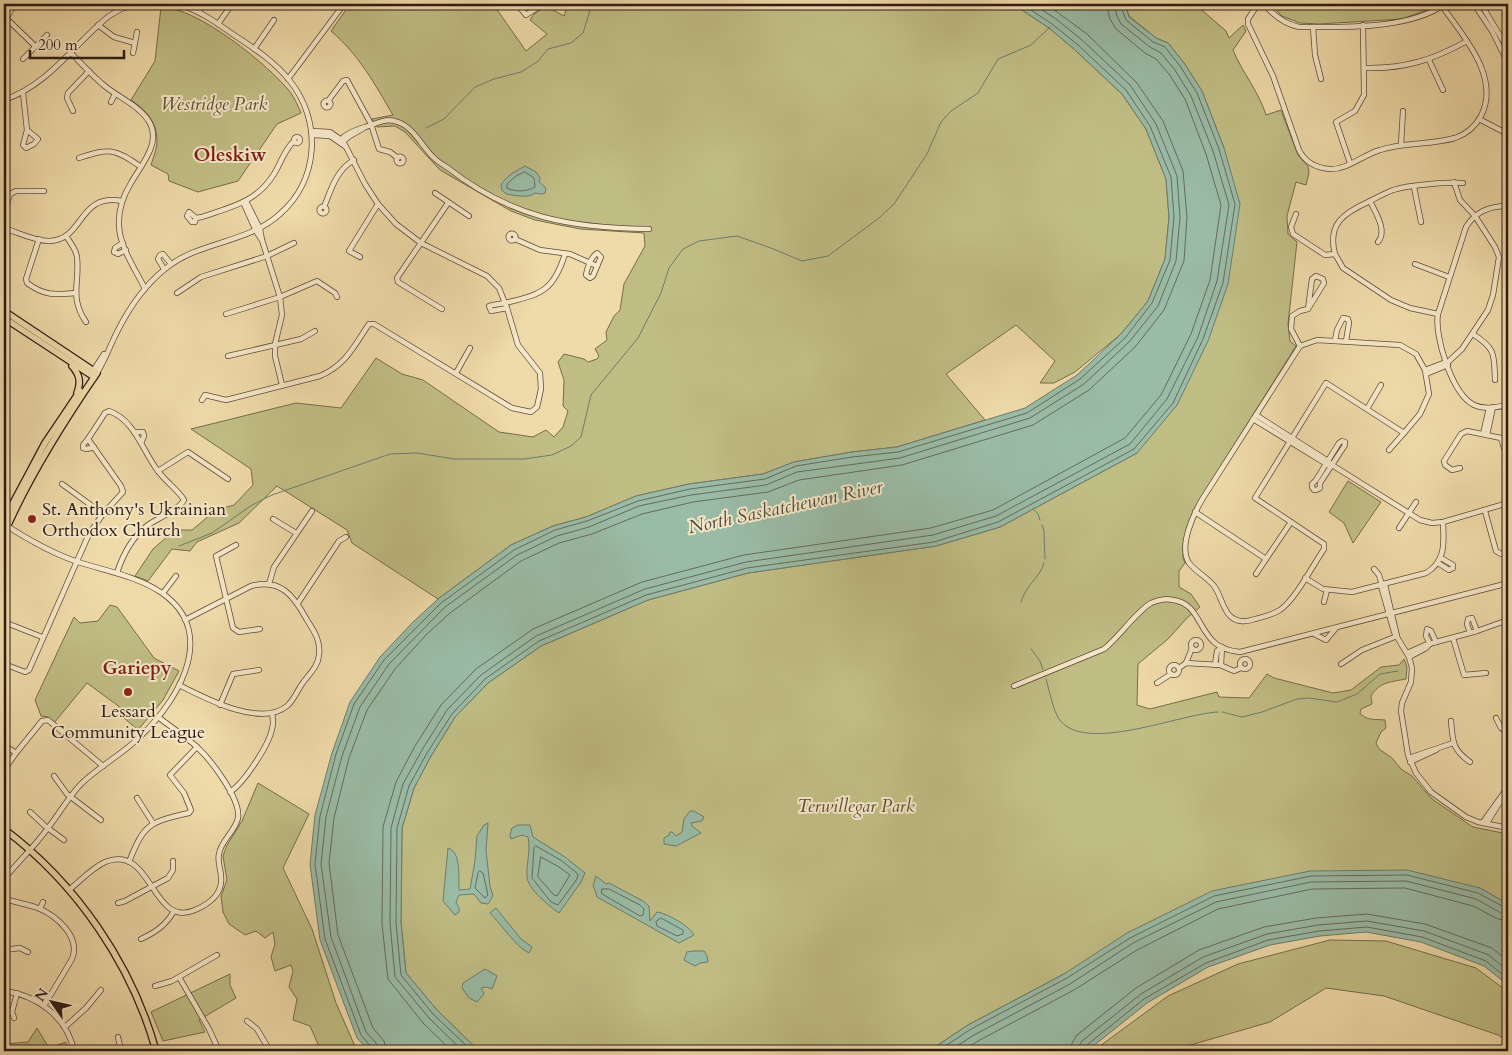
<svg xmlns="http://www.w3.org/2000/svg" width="1512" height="1055" font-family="Cardo,serif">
  <rect width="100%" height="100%" fill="#efdaa9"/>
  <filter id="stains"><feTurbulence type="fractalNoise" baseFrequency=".004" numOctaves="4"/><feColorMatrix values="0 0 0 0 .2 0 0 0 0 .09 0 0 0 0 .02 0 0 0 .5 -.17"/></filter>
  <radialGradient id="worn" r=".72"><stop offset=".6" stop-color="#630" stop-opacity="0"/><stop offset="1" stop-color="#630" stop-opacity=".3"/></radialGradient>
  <g fill="#c0bd84" stroke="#766c4c">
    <path d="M350 4H493L526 51 547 34 530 20 534 14 546 6 564 16 568 4H1013L1049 28 1074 49 1122 94 1146 129 1166 179 1169 217 1165 259 1148 301 1121 334 1075 372 1054 383H1040L1055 361 1016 325 946 374 985 420 897 447 852 452 794 462 763 474 689 484 636 496 586 517 553 526 511 545 438 599 352 543 347 530 277 486 239 523 197 542 190 551 172 549 148 581 135 576 153 549 175 530H192L216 510 234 505 253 485 251 469 191 429 296 403 341 408 376 358 402 374 423 380 499 432 533 437 546 430 554 437 563 427 568 411 563 406 564 380 558 362 564 354 584 359 588 362 597 359 599 356 595 349 607 340 606 332 614 316 620 310 624 284 645 246 644 233 580 229 535 220 511 211 440 170 405 132 395 126 377 127 372 119 393 115C374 83 360 56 331 31Z"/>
    <path d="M1125 4H1195L1226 31 1229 38 1243 25 1246 31 1233 50C1242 72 1259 92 1266 115L1281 110 1298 155 1308 166 1309 173 1306 185 1296 182 1287 216 1288 234 1297 242 1288 324 1290 341 1296 346 1193 511 1183 547V558L1185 563 1179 571V587L1191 594 1200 607 1188 617 1168 639 1138 664 1137 705 1150 709 1217 692 1219 697 1249 698 1267 674 1274 678 1333 693 1351 690 1381 667 1399 665 1404 659 1407 667 1406 679C1391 682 1379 682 1371 696L1372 704 1361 709 1360 713C1366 721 1376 719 1385 720L1386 728 1381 732 1376 743 1379 749 1392 758 1401 769 1412 776 1432 799 1473 827 1508 834V904L1480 888 1064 974 968 1025 929 1051H479L437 1010 406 973 401 923 402 828 414 788 431 756 455 717 488 683 541 646 648 600 748 573 936 546 1000 527 1137 453 1224 148 1202 91 1184 63 1168 43 1156 38 1129 16Z"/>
    <polygon points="1270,4 1438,4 1424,11 1402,19 1319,24 1300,23 1282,16"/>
    <path d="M161 7C197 7 269 65 291 93 295 99 298 106 301 113L277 124 238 181 198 192 169 181 168 174 151 165C153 158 157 149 157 141 157 122 146 110 131 100L155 61Z"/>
    <polygon points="1348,481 1381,502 1353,543 1344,523 1329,512"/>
    <polygon points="110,605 117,607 154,658 179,671 163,700 138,730 118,713 121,708 87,683 54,723 48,717 41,716 35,700 74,617 80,623 98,621"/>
    <polygon points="258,783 309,814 283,868 312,929 336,1003 357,1051 321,1051 310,1026 293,1020 297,999 289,987 293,971 291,965 275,971 271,957 275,944 273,932 265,938 256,931 245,935 229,924 223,912 221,896 227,880 223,856 227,845 242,821"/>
    <polygon points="1330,940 1386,941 1476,968 1508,992 1508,1041 1498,1035 1384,996 1326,988 1270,1022 1187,1046 1178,1051 1105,1051 1100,1046 1168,996 1238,964"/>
    <polygon points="230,974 230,985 236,998 199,1020 205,1032 163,1041 151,1012"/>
    <polygon points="37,1028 49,1048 66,1042 67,1051 4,1051 4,1044 28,1042"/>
  </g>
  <g fill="#9abba6" stroke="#6e7b6c">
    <polygon points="1013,4 1125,4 1129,17 1156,38 1168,43 1184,63 1202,91 1224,148 1240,204 1228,284 1208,341 1177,405 1137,453 1000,527 936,546 748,573 648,600 541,646 488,683 455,717 431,756 414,788 402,828 401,923 406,973 437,1010 479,1051 369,1051 357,1038 320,940 310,864 315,815 332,753 350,702 380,657 413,622 438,599 511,545 553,526 586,517 636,496 689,484 763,474 794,462 852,452 897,447 1025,408 1077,375 1121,334 1148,301 1165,259 1169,217 1166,179 1146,129 1122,94 1074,49 1049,28"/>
    <path d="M525 166 536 172 540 178 539 182 546 188 545 193 542 194 535 193C527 199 515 195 506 194L502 190 501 185C507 175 516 171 525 166Z"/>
    <polygon points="690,811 694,811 704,817 702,821 691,823 692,826 701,833 676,846 664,844 664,838 669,835 670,832 672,832 676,836 682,832 684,819"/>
    <path d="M488 823 486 851 490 886 493 896 488 904 481 903 474 894 459 895 456 902 459 908V912L455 915 443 901 448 848C462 852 458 879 459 890L470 889 475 861 477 836 484 825Z"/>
    <path d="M518 825H530L533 837 565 857 585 873 581 882 559 913C549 906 528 889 527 877 526 864 531 851 528 837L522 835 511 839 510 835 512 828Z"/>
    <polygon points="1407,870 1480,888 1508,904 1508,985 1484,966 1421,942 1366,932 1320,936 1270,945 1208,967 1147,1003 1087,1051 929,1051 968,1025 1064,974 1127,933 1212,891 1310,871"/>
    <path d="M596 876 606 884 609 883 643 901 649 906 650 921 657 912C666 913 690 926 694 935L679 943 597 897 595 890 593 886Z"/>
    <path d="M496 908 521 939 532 947 529 953C516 947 501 924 490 913Z"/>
    <polygon points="694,951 704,951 707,956 708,962 700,963 695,966 684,960 687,952"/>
    <polygon points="485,969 497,976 492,989 487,987 481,988 484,994 477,1002 469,998 462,988 463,983"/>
  </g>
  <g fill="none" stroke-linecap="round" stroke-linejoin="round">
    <g stroke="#646b5d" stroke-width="1">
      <path d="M525 172 534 178 535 187C526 192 515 192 507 188V184L516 176Z"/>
      <polygon points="536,846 562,861 578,874 577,879 558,905 551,902 532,878 534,848"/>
      <polygon points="541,857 559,867 570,875 557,896 554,895 538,877"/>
      <polygon points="480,871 483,873 488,895 485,898 475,888 478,873"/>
      <polygon points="602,889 609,889 640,905 644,909 643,915 640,916 602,894"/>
      <polygon points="661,918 683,930 683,934 677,936 657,926 656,922"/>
      <polyline points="372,1051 371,1047 361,1035 325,939 315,864 320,816 336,754 354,704 384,660 441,603 514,550 555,530 587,521 638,501 690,489 765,479 796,466 852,457 898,452 1027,413 1080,379 1125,338 1152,303 1170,260 1174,217 1171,177 1150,126 1126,90 1078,45 1052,24 1022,4"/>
      <polyline points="378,1051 376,1043 366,1032 331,937 321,864 326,817 342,756 360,707 389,664 445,607 517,555 557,536 589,527 639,506 691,495 766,485 797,472 900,458 1030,418 1084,384 1129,342 1158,306 1176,261 1180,217 1177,176 1156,124 1130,85 1082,40 1056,19 1033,4"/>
      <polyline points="386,1051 384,1041 373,1028 338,935 329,863 334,818 349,758 367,710 395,669 426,635 450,613 521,561 559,543 592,534 642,514 693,502 768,492 799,480 902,465 1033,425 1089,390 1135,347 1164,310 1184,261 1187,217 1183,171 1163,121 1137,83 1087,34 1046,4"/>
      <polyline points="452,1051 423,1023 388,979 382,924 383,827 396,782 415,746 441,705 476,669 533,629 642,582 744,555 931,528 993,510 1125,438 1161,395 1191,334 1210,280 1221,205 1206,154 1185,99 1169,74 1156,59 1145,53 1116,29 1110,19 1106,4"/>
      <polyline points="463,1051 429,1018 395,977 390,923 391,828 403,784 422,750 447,710 481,675 536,636 645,589 746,562 933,535 996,516 1130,444 1167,399 1198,337 1217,281 1229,205 1213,151 1191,96 1175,70 1161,53 1150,47 1121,24 1117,16 1114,4"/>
      <polyline points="472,1051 433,1014 401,975 396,923 397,828 409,786 427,753 452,714 485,679 539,641 646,595 747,568 934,542 998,522 1134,449 1173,403 1203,339 1223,283 1235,204 1219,149 1197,93 1180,66 1165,47 1153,42 1126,20 1120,4"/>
      <polyline points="938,1051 971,1029 1067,978 1130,938 1214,896 1311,876 1407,875 1478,893 1504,907 1508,908"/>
      <polyline points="949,1051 974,1035 1070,984 1133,943 1216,902 1311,882 1406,881 1476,899 1501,913 1508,914"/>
      <polyline points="962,1051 978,1041 1074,990 1137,950 1218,909 1312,889 1405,888 1473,906 1498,919 1508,921"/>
      <polyline points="1071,1051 1072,1043 1077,1035 1136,988 1199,950 1264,927 1316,918 1367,914 1425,924 1492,948 1508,961"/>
      <polyline points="1078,1051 1079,1046 1082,1041 1141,994 1203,957 1267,934 1318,925 1367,921 1424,931 1489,955 1508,971"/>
      <polyline points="1085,1051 1087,1045 1144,999 1206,963 1268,940 1319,931 1367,927 1422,937 1486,961 1508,979"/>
    </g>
    <g stroke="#6e7b6c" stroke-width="1">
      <polyline points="426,128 444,119 475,87 494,79 521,72 537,62 548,49 571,43 583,33 592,4"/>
      <polyline points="1033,509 1038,514 1040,520"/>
      <polyline points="1042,525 1044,531 1045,559"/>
      <polyline points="179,546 212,533 252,505 272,495 390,454 417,453 454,459 524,459 552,455 571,446 581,437 591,395 638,338 661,293 669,268 683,249 699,241 737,236 771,248 802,261 828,256 879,218 894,204 927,154 941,122 951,111 978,93 998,59 1031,45 1050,27"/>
      <path d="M1021 602C1026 584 1040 578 1044 563"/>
      <polyline points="1031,649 1040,661 1043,670"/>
      <path d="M1046 679C1049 689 1053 710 1059 719 1084 755 1182 713 1218 712"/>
      <polyline points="1222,712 1242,717 1262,712 1297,699 1309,698 1337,702 1357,694 1380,674 1398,671"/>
    </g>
    <defs>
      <g id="minor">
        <polyline points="517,4 526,15 543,4"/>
        <path d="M1258 4 1248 19V24L1273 76 1299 150C1305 162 1316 168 1330 169 1347 170 1363 155 1380 150 1404 142 1431 145 1455 138 1467 134 1475 127 1481 116 1501 77 1463 36 1442 6"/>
        <path d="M1264 4C1274 16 1284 24 1299 27 1342 27 1409 30 1445 4"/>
        <polyline points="1474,4 1492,31 1508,63"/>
        <polyline points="1481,4 1508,49"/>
        <polyline points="198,11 202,4"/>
        <polyline points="7,19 35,46"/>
        <polyline points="4,22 15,4"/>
        <polyline points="218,24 232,4"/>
        <polyline points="98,25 114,37 135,43"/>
        <polyline points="1313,27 1315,55 1321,79"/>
        <polyline points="254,49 274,20"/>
        <path d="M71 53C82 64 93 77 106 87 120 98 139 106 148 120 163 142 141 165 131 183 123 196 118 210 119 226 120 248 136 270 145 289"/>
        <polyline points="133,53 137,32"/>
        <polyline points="23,59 47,35"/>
        <polyline points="1429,60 1443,90"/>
        <path d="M1365 68C1404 69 1433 60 1467 41"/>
        <polyline points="288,79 344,4"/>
        <polyline points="23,93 27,130 23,145 26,148 34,144 38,139 27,130"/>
        <path d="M4 100C50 84 73 45 109 16L121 9 137 4"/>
        <circle cx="327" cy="104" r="3.5"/>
        <polyline points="328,101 343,81 347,80 371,124 379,149 390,152 398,158"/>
        <polyline points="111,102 115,94"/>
        <polyline points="73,111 67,98 68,93 89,71"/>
        <polyline points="1479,119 1502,131"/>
        <polyline points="313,135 330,136 346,147"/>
        <circle cx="297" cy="140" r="3"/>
        <path d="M339 141C347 133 355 130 365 127 377 124 385 117 398 122 414 128 421 145 433 157 437 161 443 165 448 168 512 218 570 228 649 229"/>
        <polyline points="341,143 350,136 364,128"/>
        <polyline points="1401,145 1403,111"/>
        <circle cx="400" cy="160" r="3.5"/>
        <path d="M79 158C110 148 114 148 141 167"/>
        <polyline points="1350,163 1336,122 1355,111 1364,95 1363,25"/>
        <polyline points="1414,187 1421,222"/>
        <polyline points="435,193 469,216"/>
        <polyline points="246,201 260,229 262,240 280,297 282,315 275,344 275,356 282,385"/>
        <path d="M1370 201C1375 212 1388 231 1378 242"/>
        <polyline points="243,202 256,231 261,239"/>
        <polyline points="1506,206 1507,177"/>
        <path d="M1508 206C1490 206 1476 211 1466 227L1438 314C1434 336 1452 394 1474 405 1485 410 1497 407 1508 405"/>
        <circle cx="323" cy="210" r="3.5"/>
        <path d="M324 207C331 190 336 170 354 160"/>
        <polygon points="189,212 196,218 195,222 192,222 187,216"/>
        <polyline points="4,214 10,194 16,191 44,191"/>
        <polyline points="1296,214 1291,227 1293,234 1325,255 1335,254 1343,268 1391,300 1410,308 1438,314"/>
        <path d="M196 218 202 217C231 207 257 202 274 174 281 163 284 150 294 141"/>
        <path d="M4 228C17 232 34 241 49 241 85 240 77 193 122 201"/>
        <circle cx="512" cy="237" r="3.5"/>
        <path d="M66 236C70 242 76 249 77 257 80 283 69 297 86 322"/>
        <path d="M39 239 26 279 27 283C45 296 54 295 76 293"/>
        <polyline points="515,239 540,250 570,254 597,266"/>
        <polyline points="123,243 115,248 114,252 118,254 126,250"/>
        <path d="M597 253 601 257 593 276 590 278 586 275C587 268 591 257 597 253Z"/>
        <path d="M1335 254C1327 224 1344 213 1368 202 1376 198 1385 193 1393 190 1408 185 1447 182 1463 183"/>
        <polyline points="360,257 349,251 378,204"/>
        <polyline points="1415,264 1449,277"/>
        <polyline points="164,269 158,259 160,255 163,254 171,264"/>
        <polyline points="177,293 201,277 267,256 294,243"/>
        <path d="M507 308 491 311 489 306C496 304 502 304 509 302 543 294 554 289 565 254"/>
        <polyline points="442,309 398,282 397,278 448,203"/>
        <polyline points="226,314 280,297 317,281 335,293 337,297"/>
        <path d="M1473 334C1496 349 1494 354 1495 380"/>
        <path d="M1317 340 1400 345 1416 354 1425 370 1429 394 1420 414 1404 433 1326 383 1255 498 1324 544V549C1313 565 1295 600 1280 610 1272 615 1263 617 1255 619 1246 622 1238 623 1230 616 1222 608 1221 595 1214 586 1207 577 1196 572 1189 563 1178 546 1194 513 1203 498L1300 346Z"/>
        <polyline points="1335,340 1337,330 1343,318 1348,319 1349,323 1346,341"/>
        <polyline points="1300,346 1291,329 1292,316 1300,311 1308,309 1324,283 1323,279 1316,276 1312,279 1308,309"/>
        <polyline points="228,356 301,339 315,331"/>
        <polyline points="1447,363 1462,349 1488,310 1493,295 1499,257 1495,247 1475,216 1460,200 1454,182"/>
        <polyline points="1425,370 1446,362"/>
        <polyline points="93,371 104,354"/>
        <path d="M97 373C105 360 110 346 117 332 128 310 145 285 165 269 198 241 247 244 280 214 319 180 322 121 290 81 275 62 254 48 234 35 217 23 199 10 178 4"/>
        <polyline points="456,373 470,348"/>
        <polyline points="1426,374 1448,365"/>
        <path d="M202 400 205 395 226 400 320 376C346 365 354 346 369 324H374L512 408 531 412 537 407 541 389 540 373 518 345 507 308 499 288 487 276 421 243 396 224 378 204 365 184 343 141 330 132 312 131"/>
        <polyline points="1367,409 1381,385"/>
        <polyline points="1256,415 1328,461 1332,465 1420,520 1432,523 1443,522 1508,503"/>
        <polyline points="1253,419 1328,465"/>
        <polyline points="134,432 143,432 144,436 141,443"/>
        <polyline points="1483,434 1489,408"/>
        <polyline points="1487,435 1493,407"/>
        <polyline points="88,439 83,445 83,448 87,449 94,447"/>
        <polygon points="1342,441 1345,442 1345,445 1320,483 1320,488 1316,490 1314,490 1312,487 1312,484 1316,480 1339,443"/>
        <polyline points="1389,450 1404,433"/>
        <polyline points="1460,468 1452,470 1445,465 1444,461 1461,434 1467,431 1501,438 1508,461"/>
        <polyline points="158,471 188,452 228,479"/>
        <polyline points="62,484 103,514"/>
        <polyline points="1485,511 1496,551 1501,554 1508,552"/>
        <polyline points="1195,512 1266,559 1291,522"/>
        <polyline points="273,519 296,533"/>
        <path d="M4 524C27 539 51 553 78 562 106 571 137 576 162 593 222 635 174 708 133 743 116 758 96 769 80 785 68 798 59 814 48 828 35 846 18 862 4 879"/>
        <polyline points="1399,528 1416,502"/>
        <polyline points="236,545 216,556 233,628 239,632 260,629"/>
        <polyline points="1438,563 1449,570 1453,568 1453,565 1441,558"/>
        <polyline points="1374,569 1379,575 1382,585"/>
        <polyline points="1256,574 1266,559"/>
        <path d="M1305 578 1323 589 1352 592 1426 573C1446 561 1444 543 1443 522"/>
        <polyline points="269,584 274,567 312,511"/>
        <polyline points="1385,585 1397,636"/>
        <polyline points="1381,586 1394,632 1409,657 1412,668 1411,682 1402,703 1401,711 1408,755 1416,773 1431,792 1466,817 1478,822 1508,828"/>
        <polyline points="163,593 176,576"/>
        <polyline points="1324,602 1327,590"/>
        <polyline points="298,603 339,541 346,537"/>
        <polyline points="4,622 42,637"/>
        <polyline points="1470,633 1467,624 1468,619 1472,618 1477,631"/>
        <polyline points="1314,634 1326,640 1336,628"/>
        <polyline points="1453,638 1464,675 1486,673"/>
        <circle cx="1196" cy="645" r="5"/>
        <polyline points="1430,644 1426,636 1427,629 1431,631 1436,642"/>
        <polyline points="1407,653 1425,645 1477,631 1508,620"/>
        <polyline points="1409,657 1426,648 1429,645"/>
        <circle cx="1245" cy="664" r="5"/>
        <polyline points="1186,663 1192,648"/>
        <path d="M4 664 25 672 29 670 89 534 103 514 123 492 121 486 88 439 105 413 109 411C135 420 143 452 158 471 165 481 179 491 184 500 179 510 158 518 148 525 132 537 123 554 117 573"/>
        <polyline points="1341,664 1362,650 1397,636"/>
        <circle cx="1174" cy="670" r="5"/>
        <polyline points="1215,665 1217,651 1222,647"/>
        <polyline points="1221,665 1222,647"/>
        <polyline points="1179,668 1186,663 1220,665 1234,671 1241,668"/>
        <polyline points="1157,683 1171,674"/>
        <path d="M179 685C205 698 260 728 287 706 294 700 297 691 302 684 309 674 318 667 319 655 321 641 314 631 307 620 294 596 281 578 251 586L185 620"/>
        <path d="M1014 686 1104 649C1119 637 1136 612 1151 603 1158 600 1166 598 1173 600 1198 603 1198 629 1215 643 1222 649 1231 651 1240 652L1501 585 1508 581"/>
        <polyline points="220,705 233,674 259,670"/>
        <polyline points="1496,718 1501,728 1508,733"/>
        <path d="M1451 721C1453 742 1452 749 1470 762"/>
        <polyline points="4,745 16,753"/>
        <polyline points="1409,758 1453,743"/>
        <polyline points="1410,762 1436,750"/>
        <polyline points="4,770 16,753 42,721 48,720 103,766"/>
        <polyline points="54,776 67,794 101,820"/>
        <path d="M230 792C244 783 269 745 272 729 274 723 273 718 272 713"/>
        <polyline points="137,798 153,823"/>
        <polyline points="30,812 45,826 64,840"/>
        <polyline points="1483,822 1508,787"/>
        <polyline points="1487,823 1503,797"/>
        <path d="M129 862C144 824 149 822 189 813L191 810 184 793 170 775 197 747"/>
        <path d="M69 890C80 881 92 868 105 862 153 843 151 929 195 910 209 904 223 894 221 877 221 869 217 862 219 854 221 840 235 832 238 818 241 799 211 760 197 747 185 736 171 727 158 717"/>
        <path d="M4 899C15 902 27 904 38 908 57 916 81 937 72 959L44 1006"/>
        <polyline points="118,903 125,901 168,878 173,870 173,861"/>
        <polyline points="40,909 43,902"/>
        <path d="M141 939C156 932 166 925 174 911"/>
        <polyline points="4,950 20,948 28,952"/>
        <polyline points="179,977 209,1029 219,1051"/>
        <polyline points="155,986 172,981 217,955"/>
        <path d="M4 991C37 995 67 1017 74 1051"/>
        <polyline points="14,1018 12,1012 17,993"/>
        <polyline points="247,1021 257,1029 270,1051"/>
        <polyline points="65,1027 86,1008 101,990"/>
        <polyline points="118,1037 121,1051"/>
      </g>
      <g id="major">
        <path d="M4 311 97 373C62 424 28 478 4 534"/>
        <polyline points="4,318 94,377"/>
        <path d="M72 366C80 375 81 382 77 393"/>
        <polyline points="4,520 45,443 80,391"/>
        <path d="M4 829C76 883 132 964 156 1051"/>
      </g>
    </defs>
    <use href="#minor" stroke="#5e4b39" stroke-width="6"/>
    <use href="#major" stroke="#2d1b14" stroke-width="8"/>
    <use href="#minor" stroke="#f5e7c7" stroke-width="4.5"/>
    <use href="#major" stroke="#efdaa9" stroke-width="5.5"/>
  </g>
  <g fill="#8f2418" stroke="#f5e7c7" stroke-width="2">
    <circle cx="32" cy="519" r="5"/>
    <circle cx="128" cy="692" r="5"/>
  </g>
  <g text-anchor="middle" stroke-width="4" stroke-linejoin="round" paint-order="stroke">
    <g font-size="18" font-style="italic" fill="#594c36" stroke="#f5e7c7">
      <text x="214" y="110">Westridge Park</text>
      <text x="856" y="812">Terwillegar Park</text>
    </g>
    <g font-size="18" fill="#2d1b14" stroke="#f5e7c7" text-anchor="start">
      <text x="42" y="515">St. Anthony's Ukrainian<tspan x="42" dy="21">Orthodox Church</tspan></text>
      <text x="128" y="717" text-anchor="middle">Lessard<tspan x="128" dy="21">Community League</tspan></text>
    </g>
    <g font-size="19" font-weight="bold" fill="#7a1f14" stroke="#f5e7c7">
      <text x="230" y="161">Oleskiw</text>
      <text x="137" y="674">Gariepy</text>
    </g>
    <g font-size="19" font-style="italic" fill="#4e4b40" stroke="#f5e7c7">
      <text transform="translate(785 506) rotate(-12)" y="7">North Saskatchewan River</text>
    </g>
  </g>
  <rect width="1512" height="1055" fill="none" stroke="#efdaa9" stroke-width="20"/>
  <rect x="5" y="5" width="1502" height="1045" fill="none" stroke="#2d1b14" stroke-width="2.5"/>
  <rect x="10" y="10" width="1492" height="1035" fill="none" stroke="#2d1b14"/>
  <g transform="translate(52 1002) rotate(304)" stroke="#f5e7c7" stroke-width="4" paint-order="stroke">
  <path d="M0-4L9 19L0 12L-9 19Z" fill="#2d1b14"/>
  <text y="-8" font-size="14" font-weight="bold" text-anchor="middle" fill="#2d1b14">N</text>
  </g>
  <path d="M30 50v8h94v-8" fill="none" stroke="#2d1b14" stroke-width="2.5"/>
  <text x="38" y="50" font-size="15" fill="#2d1b14" stroke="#f5e7c7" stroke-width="4" paint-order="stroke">200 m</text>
  <rect width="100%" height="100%" filter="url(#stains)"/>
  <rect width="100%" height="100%" fill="url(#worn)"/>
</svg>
